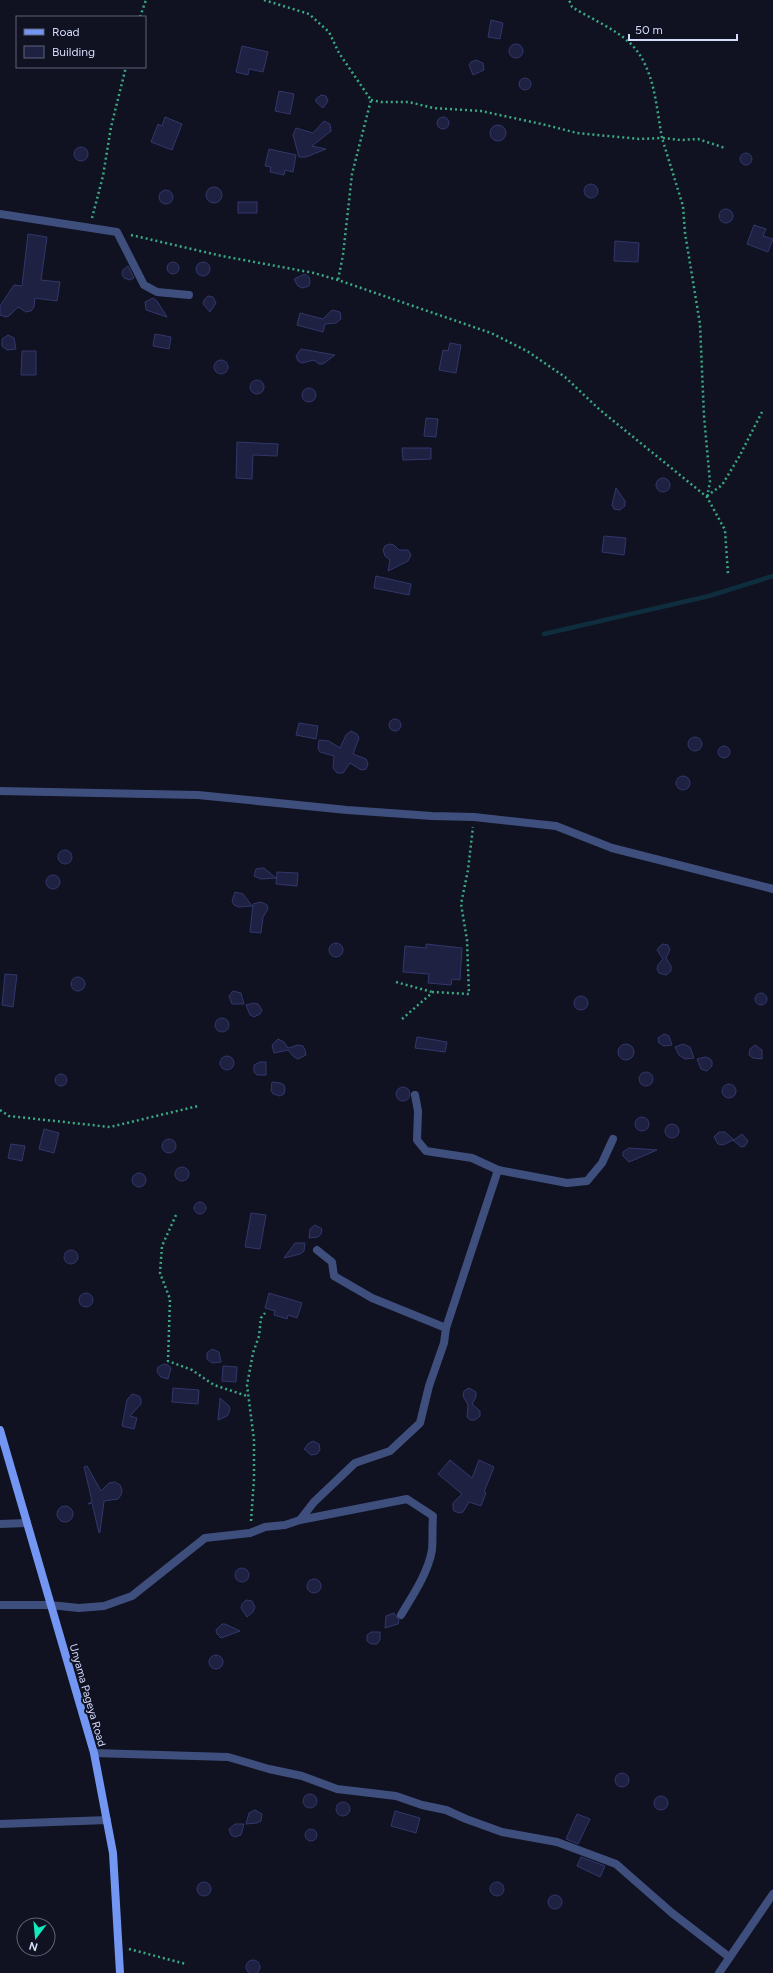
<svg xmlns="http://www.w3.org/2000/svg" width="773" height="1973" font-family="Figtree,sans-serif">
  <rect width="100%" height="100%" fill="#101222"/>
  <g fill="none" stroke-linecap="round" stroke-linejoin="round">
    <polyline stroke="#0e2d3d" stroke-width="4.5" points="544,634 709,596 773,576"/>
  </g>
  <g fill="#1e2141" stroke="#32376b">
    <polygon points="491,20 503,23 500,39 488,37"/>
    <circle cx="516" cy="51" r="7"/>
    <polygon points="242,46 268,52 263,72 249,69 248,75 236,72"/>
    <polygon points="476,60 483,63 484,70 473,75 469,65 471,62"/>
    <circle cx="525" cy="84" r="6"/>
    <polygon points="279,91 294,94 290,114 275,111"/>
    <polygon points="321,95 326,96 328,101 323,108 316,102 316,99"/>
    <circle cx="443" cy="123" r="6"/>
    <polygon points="165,117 182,124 172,150 151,142 158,124 162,126"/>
    <polygon points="324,121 330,124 331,131 312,146 326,149 306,157 299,157 293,135 296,128 313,133"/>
    <circle cx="498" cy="133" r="8"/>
    <circle cx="81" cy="154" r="7"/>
    <polygon points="269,149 296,155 293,172 285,170 284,175 270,172 271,167 265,166"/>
    <circle cx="746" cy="159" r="6"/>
    <circle cx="591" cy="191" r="7"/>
    <circle cx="214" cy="195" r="8"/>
    <circle cx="166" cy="197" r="7"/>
    <rect x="238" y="202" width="19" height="11"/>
    <circle cx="726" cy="216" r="7"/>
    <polygon points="754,225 766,229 763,236 773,239 768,252 747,244"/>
    <polygon points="28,234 47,237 41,280 60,282 57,301 35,298 34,307 31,311 26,312 18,307 9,316 6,317 0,315 0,306 14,285 22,286"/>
    <polygon points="615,241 639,243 638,262 614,261"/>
    <circle cx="203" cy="269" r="7"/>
    <circle cx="173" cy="268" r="6"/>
    <polygon points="128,266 134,278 130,280 124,278 122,274 123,270"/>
    <polygon points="305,274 309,277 310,281 309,286 302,288 298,286 294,279"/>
    <polygon points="208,296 213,297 216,303 210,312 203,304 204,300"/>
    <polygon points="153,298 157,301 167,317 146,310 145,302"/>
    <polygon points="332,310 340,312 341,319 336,323 325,324 323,332 297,325 300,313 323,319"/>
    <polygon points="155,334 171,337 169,349 153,346"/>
    <polygon points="8,335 14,338 16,349 7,350 2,346 2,339"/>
    <polygon points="450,343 461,345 456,373 439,370 443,350 448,351"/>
    <polygon points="301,349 335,355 323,364 319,364 314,360 302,363 298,361 296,356"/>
    <polygon points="22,351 36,351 36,375 21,375"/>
    <circle cx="221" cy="367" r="7"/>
    <circle cx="257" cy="387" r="7"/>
    <circle cx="309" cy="395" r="7"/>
    <polygon points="426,418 438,419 436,437 424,436"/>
    <polygon points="237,442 278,444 277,456 253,455 252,479 236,478"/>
    <polygon points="402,448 431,448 431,459 403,460"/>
    <circle cx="663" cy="485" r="7"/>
    <polygon points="616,488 625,501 625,506 620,510 614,509 612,505"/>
    <polygon points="604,536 626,538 624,555 602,552"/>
    <polygon points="389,544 394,545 399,550 408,550 411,555 408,561 388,571 390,560 385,556 383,550 385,546"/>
    <polygon points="376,576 411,584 409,595 374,588"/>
    <circle cx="395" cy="725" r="6"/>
    <polygon points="299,723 318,726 316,739 296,735"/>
    <polygon points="351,731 357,734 359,738 353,754 366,759 368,764 366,769 361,770 350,763 343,773 337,773 333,768 334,756 320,752 318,748 319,740 329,741 340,748 346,735"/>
    <circle cx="695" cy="744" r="7"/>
    <circle cx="724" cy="752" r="6"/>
    <circle cx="683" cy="783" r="7"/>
    <circle cx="65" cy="857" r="7"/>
    <polygon points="262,868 264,868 276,878 261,879 254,876 256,869"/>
    <polygon points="277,872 298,873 297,886 276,884"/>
    <circle cx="53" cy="882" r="7"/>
    <polygon points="235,892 243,894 252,906 239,907 234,905 232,901"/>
    <polygon points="261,902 267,905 268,909 263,917 261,933 250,932 253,904"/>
    <circle cx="336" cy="950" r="7"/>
    <polygon points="426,944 462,948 460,980 452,979 451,985 428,983 429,974 403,972 405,946 426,948"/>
    <polygon points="663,944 668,945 670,950 666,958 671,966 671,971 666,975 659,973 657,969 658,965 663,959 657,950 660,946"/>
    <polygon points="5,974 17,975 13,1007 2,1005"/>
    <circle cx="78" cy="984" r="7"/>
    <polygon points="233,991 241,993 244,1004 232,1004 229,996"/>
    <circle cx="761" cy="999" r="6"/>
    <circle cx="581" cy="1003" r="7"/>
    <polygon points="254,1003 258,1004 262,1010 260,1014 254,1017 250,1015 246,1005"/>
    <circle cx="222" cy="1025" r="7"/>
    <polygon points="664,1034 669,1036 672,1045 664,1046 659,1043 658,1038"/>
    <polygon points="417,1037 447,1042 445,1052 415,1048"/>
    <polygon points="278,1039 284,1042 288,1048 298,1045 303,1046 305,1050 306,1055 298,1059 294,1057 288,1050 274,1053 272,1045"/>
    <circle cx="626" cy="1052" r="8"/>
    <polygon points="683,1044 690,1047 694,1058 685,1059 679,1055 675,1047"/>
    <polygon points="755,1045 762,1050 762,1059 753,1058 749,1055 750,1049"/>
    <circle cx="227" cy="1063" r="7"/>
    <polygon points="705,1057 709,1058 712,1061 712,1066 707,1071 701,1069 697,1059"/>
    <polygon points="260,1062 266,1062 266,1075 257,1075 254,1072 254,1065"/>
    <circle cx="646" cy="1079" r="7"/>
    <circle cx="61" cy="1080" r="6"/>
    <polygon points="272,1082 280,1083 284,1085 285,1089 284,1094 280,1096 273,1094 271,1090"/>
    <circle cx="729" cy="1091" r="7"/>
    <circle cx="403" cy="1094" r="7"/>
    <circle cx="642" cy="1124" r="7"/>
    <circle cx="672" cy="1131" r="7"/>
    <polygon points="44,1129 59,1133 54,1153 39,1149"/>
    <polygon points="719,1132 725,1132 734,1140 742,1134 748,1141 745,1146 741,1147 733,1140 723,1145 718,1144 714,1137"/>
    <circle cx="169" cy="1146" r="7"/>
    <polygon points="11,1144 25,1146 22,1161 8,1158"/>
    <polygon points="629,1148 657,1150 629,1162 623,1156 623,1152"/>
    <circle cx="182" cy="1174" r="7"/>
    <circle cx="139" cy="1180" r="7"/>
    <circle cx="200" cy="1208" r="6"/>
    <polygon points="251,1213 266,1215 260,1249 245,1247"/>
    <polygon points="315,1225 322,1229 321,1234 318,1237 309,1238 310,1229"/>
    <polygon points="295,1243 305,1243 304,1251 300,1254 284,1258"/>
    <circle cx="71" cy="1257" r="7"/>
    <polygon points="269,1293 302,1303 297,1318 288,1315 287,1319 274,1315 275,1311 265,1308"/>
    <circle cx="86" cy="1300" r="7"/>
    <polygon points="212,1349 219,1352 221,1362 212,1363 207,1359 207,1353"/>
    <polygon points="164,1364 168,1365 171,1368 168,1379 161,1377 157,1372 158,1367"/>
    <polygon points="223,1366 237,1367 236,1382 222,1381"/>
    <polygon points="173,1388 199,1390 198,1404 172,1402"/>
    <polygon points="469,1388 476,1392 476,1397 472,1404 480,1411 480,1416 475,1420 470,1420 467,1417 468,1405 463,1396 464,1391"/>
    <polygon points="132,1394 139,1396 141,1399 141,1404 130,1416 137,1418 134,1429 122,1426 127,1400"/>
    <polygon points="220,1398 229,1406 230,1410 227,1416 218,1420"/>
    <polygon points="313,1441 319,1444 320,1450 317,1454 311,1455 304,1449 309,1443"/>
    <polygon points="450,1460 472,1478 479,1460 494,1467 484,1492 486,1493 481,1506 469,1502 463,1512 459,1513 454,1511 453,1508 453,1503 462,1494 438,1474"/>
    <polygon points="87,1466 101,1491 109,1483 115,1482 120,1485 122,1490 121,1495 118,1499 104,1501 100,1532 99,1533 92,1503 88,1504 92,1501 84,1467"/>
    <circle cx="65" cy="1514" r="8"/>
    <circle cx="242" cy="1575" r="7"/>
    <circle cx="314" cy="1586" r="7"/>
    <polygon points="246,1600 252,1601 255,1607 253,1612 247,1617 241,1608 242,1604"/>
    <polygon points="394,1613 399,1620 398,1624 385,1628 386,1616"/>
    <polygon points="222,1624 225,1624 240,1631 221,1638 217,1634 216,1630"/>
    <polygon points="371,1632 380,1632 380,1640 377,1644 371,1644 367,1641 367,1635"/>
    <circle cx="216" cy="1662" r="7"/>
    <circle cx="622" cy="1780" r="7"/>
    <circle cx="310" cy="1801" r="7"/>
    <circle cx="661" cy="1803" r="7"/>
    <circle cx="343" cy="1809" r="7"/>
    <polygon points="255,1810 262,1814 261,1821 257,1823 246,1824 249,1813"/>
    <polygon points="395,1811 420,1818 416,1833 391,1826"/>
    <polygon points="577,1814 590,1819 578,1844 566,1839"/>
    <polygon points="235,1824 244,1824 241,1835 235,1837 231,1835 229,1829"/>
    <circle cx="311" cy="1835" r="6"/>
    <polygon points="581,1857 605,1866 600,1877 577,1866"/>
    <circle cx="497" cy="1889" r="7"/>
    <circle cx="204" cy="1889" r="7"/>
    <circle cx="555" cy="1902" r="7"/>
    <circle cx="253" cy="1967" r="7"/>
  </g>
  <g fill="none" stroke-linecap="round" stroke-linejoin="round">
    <g stroke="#3aaa83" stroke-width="2.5" stroke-dasharray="2 3" stroke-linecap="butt">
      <polyline points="264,0 309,14 329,32 339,53 371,100 352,174 343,255 338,280"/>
      <polyline points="140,17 146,0"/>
      <path d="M371 100 381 102H409L433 108 481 111 546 125 577 133 639 139 662 138C656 107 655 67 630 43 615 29 590 18 572 7L569 0"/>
      <polyline points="92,218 103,176 111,127 126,67"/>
      <polyline points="131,235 222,256 314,273 338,280 491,333 527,351 565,377 600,410 707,497 725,530 728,574"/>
      <polyline points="707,496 722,485 739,457 762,412"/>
      <polyline points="707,497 710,482 704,416 700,324 685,233 683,206 662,138 681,140 698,139 725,148"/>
      <polyline points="396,982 432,992"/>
      <polyline points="402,1019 433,992 469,994 467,940 461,904 468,870 473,827"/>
      <polyline points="0,1110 9,1116 110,1127 198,1106"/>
      <polyline points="176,1215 162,1246 160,1273 170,1299 168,1361 192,1370 214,1385 247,1396"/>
      <polyline points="251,1521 254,1479 254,1440 247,1385 253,1353 259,1336 261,1318 265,1313"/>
      <polyline points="129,1949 186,1964"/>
    </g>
    <g stroke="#3f4f7d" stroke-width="8">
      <polyline points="0,214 117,232 144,285 157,292 189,295"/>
      <polyline points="0,791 198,795 347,810 432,816 474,817 556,826 612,848 773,889"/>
      <polyline points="498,1170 567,1183 587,1181 602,1163 613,1139"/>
      <polyline points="317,1250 332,1262 334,1276 372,1298 446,1328"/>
      <path d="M300 1520 407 1499 433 1516C432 1527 433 1539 432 1550 428 1573 413 1595 401 1615"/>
      <polyline points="0,1524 27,1523"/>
      <polyline points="0,1605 50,1605 79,1608 104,1606 132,1596 205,1538 250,1533 265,1527 285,1525 300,1520 314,1502 355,1463 390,1451 420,1423 429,1386 444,1343 446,1328 498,1170 472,1158 426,1151 417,1140 418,1111 415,1095"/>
      <polyline points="94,1753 228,1757 269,1769 302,1776 337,1789 396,1796 422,1805 446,1810 466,1819 502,1832 557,1842 616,1864 672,1913 729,1957"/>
      <polyline points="0,1824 107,1820"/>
      <polyline points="719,1973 773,1894"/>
    </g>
    <polyline stroke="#7496f3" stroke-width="8" points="0,1430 94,1753 113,1853 120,1973"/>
  </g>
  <g text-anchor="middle" stroke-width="4" stroke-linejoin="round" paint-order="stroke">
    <g font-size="11" fill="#d5dbfb" stroke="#101222">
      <text transform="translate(88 1695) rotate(74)" y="4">Unyama Pageya Road</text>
    </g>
  </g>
  <rect x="16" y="16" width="130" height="52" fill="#101222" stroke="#5f6279"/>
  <rect x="24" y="29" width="20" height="6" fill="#7496f3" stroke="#5f6279"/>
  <text x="52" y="36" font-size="12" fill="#d5dbfb">Road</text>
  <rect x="24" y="46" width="20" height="12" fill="#1e2141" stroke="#5f6279"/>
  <text x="52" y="56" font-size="12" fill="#d5dbfb">Building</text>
  <g transform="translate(36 1937) rotate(196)"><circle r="19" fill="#101222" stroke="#5f6279"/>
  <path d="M0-3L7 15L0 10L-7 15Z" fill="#15e7bf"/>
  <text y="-6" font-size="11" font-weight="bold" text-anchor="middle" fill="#d5dbfb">N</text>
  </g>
  <path d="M629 34v6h108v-6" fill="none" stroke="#d5dbfb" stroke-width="2"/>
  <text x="635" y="34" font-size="12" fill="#d5dbfb" stroke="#101222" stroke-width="3" paint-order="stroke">50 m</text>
</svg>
